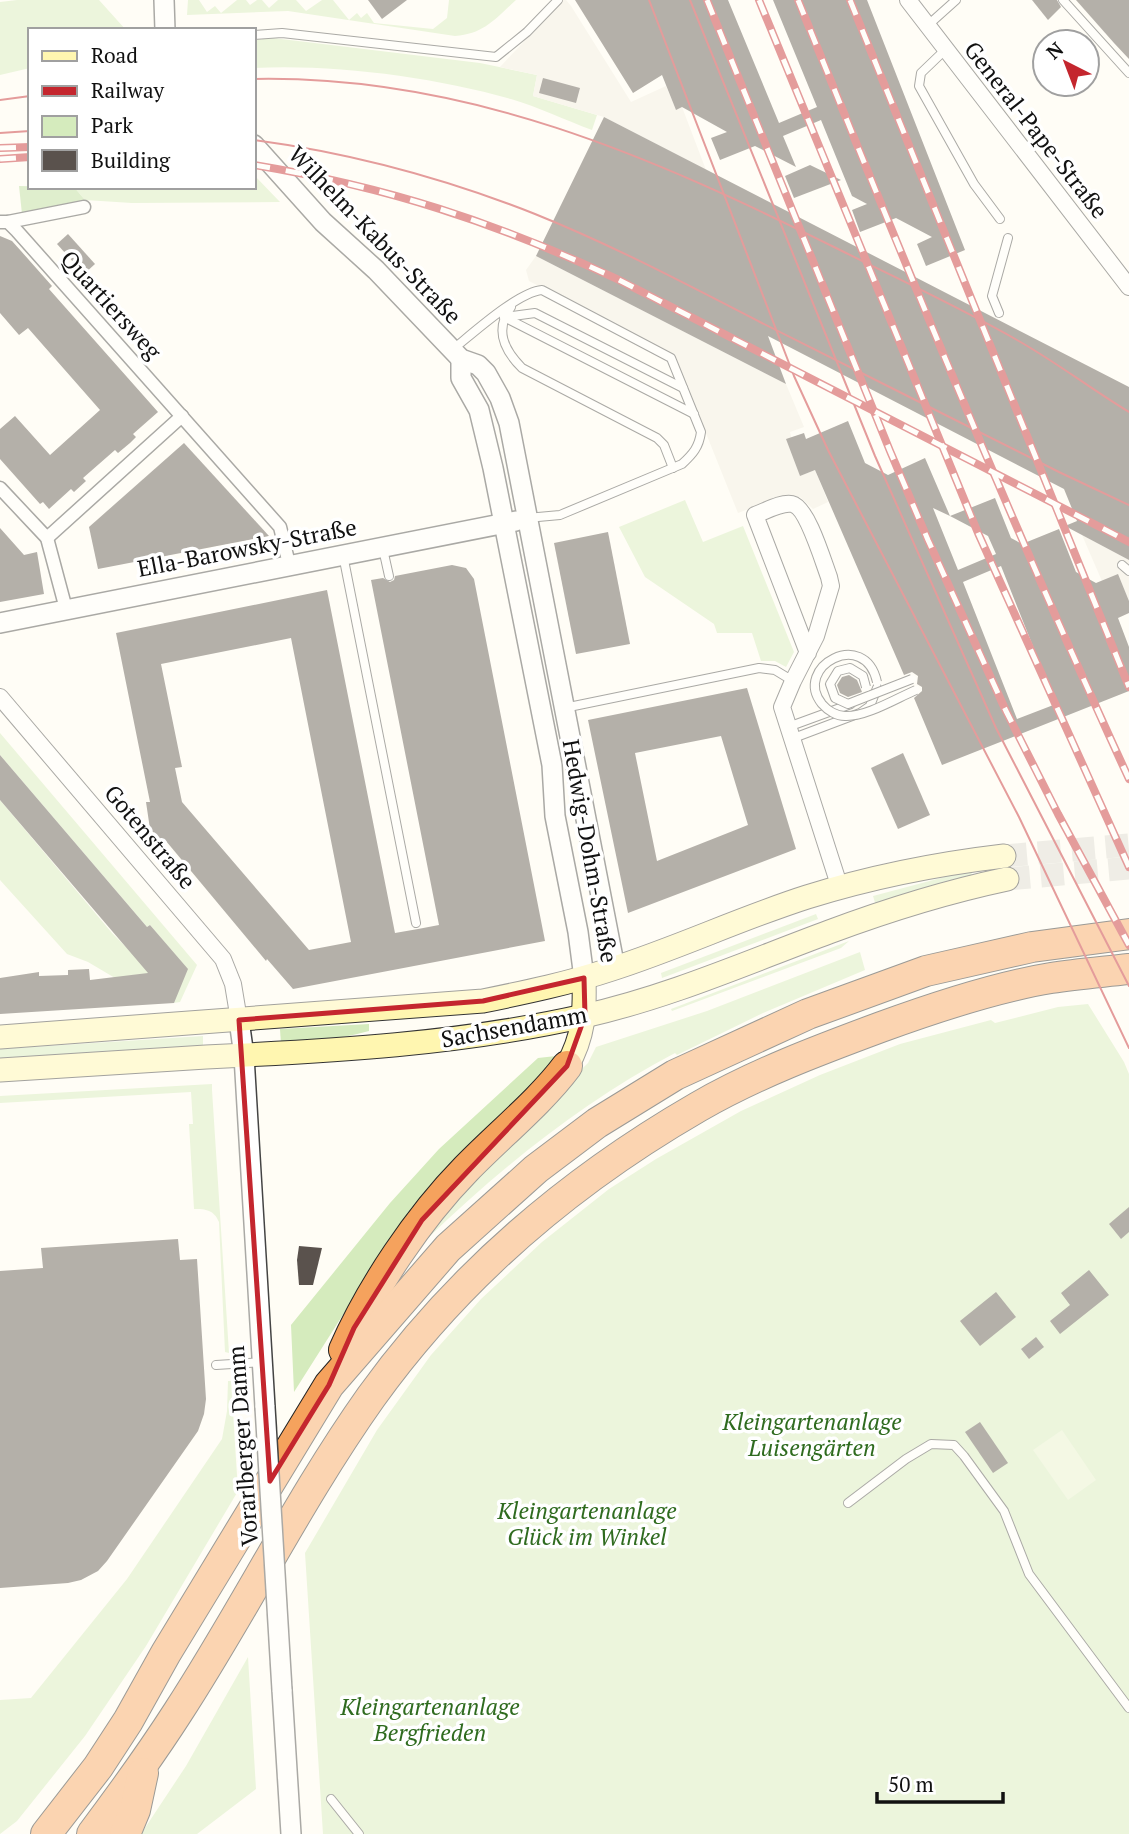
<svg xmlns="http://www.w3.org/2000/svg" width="1129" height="1834" font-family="'PT Serif',serif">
  <rect width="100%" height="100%" fill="#fffdf5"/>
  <g fill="#d5ebbd">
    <polygon points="17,0 99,0 126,30 30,30 30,68 0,75 0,2"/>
    <path d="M188 0H199L207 12 215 6 221 13 237 0H246L250 5 257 0H262L269 8 278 0H296L306 11 322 0H333L349 20 357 13 361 18 367 13 374 23 433 29 447 18 449 0H516C495 19 484 34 455 36L288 11 187 15Z"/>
    <path d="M273 38 480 63 537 75 533 96 597 115 592 130C565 120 538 107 511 99 433 77 335 64 254 68V40Z"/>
    <polygon points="254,175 280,202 132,203 85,200 74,187 254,187"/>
    <polygon points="685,500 703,542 743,526 794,652 786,667 775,661 761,661 752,633 717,633 714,624 645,577 619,527"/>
    <polygon points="0,733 197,965 180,1002 173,1003 187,969 150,925 147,927 0,755"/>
    <polygon points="0,800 112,933 154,975 115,978 88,962 67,954 0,880"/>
    <polygon points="971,870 972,876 923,888 876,906 873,896"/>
    <polygon points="816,914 818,919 662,978 661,973"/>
    <polygon points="849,941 841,948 672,1011 671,1009"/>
    <path d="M860 952 865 970 763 1013 677 1055 675 1053C582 1102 503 1166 427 1239L425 1237 498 1151 588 1063 596 1047 707 1011Z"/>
    <polygon points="1088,1004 1124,1062 1129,1074 1129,1834 323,1834 305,1553 377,1430 431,1355 481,1299 542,1242 609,1189 656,1159 741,1111 820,1075 900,1044 991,1020 995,1023 1058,1007"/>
    <path d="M369 1024V1031C340 1039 311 1042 281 1044L280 1029Z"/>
    <polygon points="203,1036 203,1047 0,1060 0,1049"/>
    <polygon points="556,1056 556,1062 365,1280 294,1392 291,1325 390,1203 439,1149 538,1058"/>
    <path d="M212 1084V1090L229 1353 225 1352 219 1222C214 1210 206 1209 194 1209L189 1124H193L191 1092 0 1103V1096Z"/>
    <polygon points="228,1381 231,1381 238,1491 146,1646 85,1736 17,1821 0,1834 0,1700 31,1698 127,1579 222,1439 227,1411"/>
    <polygon points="248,1657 256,1789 197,1834 141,1834 186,1766"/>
  </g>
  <polygon fill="#b9dc9c" points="19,186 74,187 85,200 22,214"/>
  <polygon fill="#e6f2cf" points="1062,1430 1096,1480 1068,1500 1033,1450"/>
  <g fill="#f1ede2">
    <polygon points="563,0 566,0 571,6 631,102 666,86 676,109 682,107 706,170 604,117 533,96 537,75 500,67"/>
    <polygon points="536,256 786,384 804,427 790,432 800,476 815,470 828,502 813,509 800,497 786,495 738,513 675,356 529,281 526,270"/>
    <polygon points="1082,535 1129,560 1129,601 1121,582 1105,588"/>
  </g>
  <g fill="#5a524d" fill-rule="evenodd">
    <polygon points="368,0 407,0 382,19"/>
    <polygon points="575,0 728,0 779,123 817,107 773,0 867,0 965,250 926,266 917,244 932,237 896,218 860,232 852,210 867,204 852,196 821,120 783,136 796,167 755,146 720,160 711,138 727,132 682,107 676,110 662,75 633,93"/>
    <polygon points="1032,0 1057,0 1061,7 1048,20"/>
    <polygon points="1076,0 1129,0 1129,59 1114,43"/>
    <polygon points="543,78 580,88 576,103 539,93"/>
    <polygon points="604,117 1129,387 1129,560 1065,526 1077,521 1064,489 768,336 786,384 536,256"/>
    <polygon points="810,165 841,180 794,198 785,176"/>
    <polygon points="68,234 95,264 84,274 57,244"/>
    <polygon points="0,236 12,241 21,251 52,286 49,289 158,412 133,434 136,437 130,443 118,453 115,450 83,478 86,481 74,492 71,489 49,509 43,502 40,504 0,459 0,429 15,416 50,455 100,410 28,328 19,335 0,313"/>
    <path d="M848 421 865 463 888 475 925 458 950 516 933 508 958 570 996 554 988 536 950 516 995 498 1011 538 1022 544 1059 529 1076 572 1096 583 1118 574 1129 601V613L1118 618 1129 647V691L942 765 914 698 922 691V687L917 684 918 676 912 672 904 675 815 470 800 476 786 439 804 433 806 439ZM1001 566 1056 704 1017 719 963 582Z"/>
    <polygon points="184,443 269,536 98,569 89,527"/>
    <polygon points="0,528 24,555 37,552 44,594 0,602"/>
    <polygon points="608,532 630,644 576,654 554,543"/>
    <path d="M452 565 466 568 474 579 545 941 293 989 267 959 266 961 166 841 163 844 150 829 146 802H150L116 633 327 590 395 933 418 929 439 925 371 580 383 578 390 582 394 580 395 576ZM291 638 351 942 309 950 182 802 175 768 182 767 161 664Z"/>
    <polygon points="849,675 857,680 862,692 848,697 840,693 837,685 842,677"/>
    <path d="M747 688 796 849 628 913 588 720ZM721 736 748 825 657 861 635 753Z"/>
    <polygon points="903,753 930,815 898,829 871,768"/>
    <polygon points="0,755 147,927 150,925 188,969 174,1003 0,1014 0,978 39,972 39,976 68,975 68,970 89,969 90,980 148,973 0,800"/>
    <polygon points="1129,1207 1129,1232 1121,1239 1109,1224"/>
    <polygon points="178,1239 180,1260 197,1259 206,1399 204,1414 198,1431 107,1561 98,1571 81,1580 68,1583 0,1588 0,1271 43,1268 41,1248"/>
    <polygon points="299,1246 322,1248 313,1285 299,1285 297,1260"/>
    <polygon points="1089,1270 1109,1295 1060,1334 1050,1321 1070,1305 1061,1293"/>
    <polygon points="996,1292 1016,1317 980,1346 960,1321"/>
    <polygon points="1036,1337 1044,1347 1029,1359 1021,1349"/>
    <polygon points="980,1422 1008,1463 993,1473 965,1432"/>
  </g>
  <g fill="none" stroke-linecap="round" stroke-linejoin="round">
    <g stroke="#dbdad3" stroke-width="23" stroke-dasharray="23 11" stroke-linecap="butt">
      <polyline points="1004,856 1129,845"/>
      <polyline points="1007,879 1129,868"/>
    </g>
    <defs>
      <g id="service">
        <polyline points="1063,0 1129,73"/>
        <polyline points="927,26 956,0"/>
        <polyline points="254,35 282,33 496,57 527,32 558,0"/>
        <polyline points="945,50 921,73 919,86 974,184 1000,219"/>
        <path d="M511 307C494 330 504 350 522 368L657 438 664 445 673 468"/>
        <polyline points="999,313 992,296 1008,238"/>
        <polyline points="504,317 694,414"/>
        <polyline points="505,317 535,313 683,388"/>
        <path d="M452 350C472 334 518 292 542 290L671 358 701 432C699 447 693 454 682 464L560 515 527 518"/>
        <polyline points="383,549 389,576"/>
        <polyline points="343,555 416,923"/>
        <polyline points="1122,565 1129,571"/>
        <polyline points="564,708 759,668 775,670 793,681"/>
        <polyline points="788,727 851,704"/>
        <polyline points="791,739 860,713 870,706 877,688"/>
        <polyline points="216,1365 262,1362"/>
        <polyline points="848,1503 906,1459 931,1444 954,1445 964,1456 1004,1511 1029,1574 1129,1708"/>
        <polyline points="331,1799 359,1834"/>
      </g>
      <g id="pedestrian">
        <polyline points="0,222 8,222 17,231 280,527 289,564"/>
        <polyline points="8,222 84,207"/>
        <polyline points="0,488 47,538 66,609"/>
        <polyline points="47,538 182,416"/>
      </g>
      <g id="minor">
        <polyline points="908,0 1129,287"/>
        <path d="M808 653 755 515C766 511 781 502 792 504 807 507 823 561 829 577L831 586 816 636 793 681 782 707 840 888"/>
        <polyline points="0,697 223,959 233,984 239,1020"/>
      </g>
      <g id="tertiary">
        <polyline points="164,0 165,30"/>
        <polyline points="254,145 323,222 376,270 461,359 478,365 486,373 500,398 509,423 615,968"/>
        <polyline points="461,359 461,378 479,410 493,468 552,765 555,816 578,932 584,978"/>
        <polyline points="0,623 516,521"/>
        <polyline points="239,1020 244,1056 265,1407"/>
        <polyline points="282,1690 291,1834"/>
      </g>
      <g id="secondary">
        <path d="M0 1037 483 1001C527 992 570 983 612 969 678 948 741 918 807 897 871 877 936 864 1004 856"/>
        <path d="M567 1066C584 1036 585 1012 584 978"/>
        <path d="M0 1070C69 1066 137 1061 206 1057 333 1051 460 1044 584 1016 669 997 748 962 829 932 888 910 946 892 1007 879"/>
      </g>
      <g id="motorway">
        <path d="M344 1350C371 1288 419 1217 466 1169 498 1136 541 1101 567 1066"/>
        <polyline points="46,1834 98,1767 128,1721 166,1653 329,1385 448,1248 536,1169 597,1123 675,1075 808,1014 926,971 1032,947 1129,934"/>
        <path d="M92 1834C122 1794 151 1754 178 1712 245 1609 300 1497 371 1397 458 1276 570 1181 698 1107 755 1074 819 1050 881 1027 933 1008 996 987 1051 978 1077 974 1103 972 1129 969"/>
        <polyline points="125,1834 135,1810 143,1773"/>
      </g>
    </defs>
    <use href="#service" stroke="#444" stroke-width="10"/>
    <use href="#pedestrian" stroke="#444" stroke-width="15"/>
    <use href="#minor" stroke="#444" stroke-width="18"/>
    <use href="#tertiary" stroke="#444" stroke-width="22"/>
    <use href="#secondary" stroke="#333" stroke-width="25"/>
    <use href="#motorway" stroke="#222" stroke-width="32"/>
    <use href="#service" stroke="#fff" stroke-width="8"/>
    <use href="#pedestrian" stroke="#fff" stroke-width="12"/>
    <use href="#minor" stroke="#fff" stroke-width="16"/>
    <use href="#tertiary" stroke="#fff" stroke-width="19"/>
    <use href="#secondary" stroke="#fff6b0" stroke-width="23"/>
    <use href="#motorway" stroke="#f5a25d" stroke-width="30"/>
    <g stroke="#c4262e" stroke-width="2">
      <polyline points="649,0 794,376 828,450 1019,817 1129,1048"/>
      <polyline points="690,0 875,456 996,728 1129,986"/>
      <path d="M254 79C467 75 651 156 838 249 898 279 959 307 1017 340 1056 362 1091 389 1129 412"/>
      <polyline points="0,100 30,96"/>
      <polyline points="0,133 30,131"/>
      <path d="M254 140C351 153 444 178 535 214 612 245 686 284 760 322 860 372 959 422 1059 472L1129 505"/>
    </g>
    <defs>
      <g id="rail">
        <polyline points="707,0 890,451 928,540 1006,711 1058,814 1129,945"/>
        <polyline points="759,0 978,533 1129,867"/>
        <path d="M798 0C904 261 1011 523 1129 779"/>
        <polyline points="850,0 1129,687"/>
        <polyline points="0,148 30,147"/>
        <polyline points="0,159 30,157"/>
        <path d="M254 165C387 187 495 222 617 279L1129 542"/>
      </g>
    </defs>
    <use href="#rail" stroke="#c4262e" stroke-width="8"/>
    <use href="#rail" stroke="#fff" stroke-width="5" stroke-dasharray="16" stroke-linecap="butt"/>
    <defs>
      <g id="service-bridge">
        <path d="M877 682C865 627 792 667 822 704 828 711 837 716 845 716 866 717 897 698 916 690"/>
        <polyline points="866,687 863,676 850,668 838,671 830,684 835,698 848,704 912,679"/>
      </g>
      <polyline id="tertiary-bridge" points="265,1407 282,1690"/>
    </defs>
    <use href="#service-bridge" stroke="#444" stroke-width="10" stroke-linecap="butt"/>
    <use href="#tertiary-bridge" stroke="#444" stroke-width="22" stroke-linecap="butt"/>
    <use href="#service-bridge" stroke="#fff" stroke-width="8"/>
    <use href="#tertiary-bridge" stroke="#fff" stroke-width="19"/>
  </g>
  <path d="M0 0H1129V1834H0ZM584 978 585 1016 567 1066 422 1220 354 1328 329 1385 270 1481 239 1020 483 1001Z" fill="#fffdf5" fill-opacity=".55" fill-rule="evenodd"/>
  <path fill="none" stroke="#c4262e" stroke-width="5" stroke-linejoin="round" d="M584 978 585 1016 567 1066 422 1220 354 1328 329 1385 270 1481 239 1020 483 1001Z"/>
  <g text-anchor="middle" stroke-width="7" stroke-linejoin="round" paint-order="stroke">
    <g font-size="23" fill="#111" stroke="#fff">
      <text transform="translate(1036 130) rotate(52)" y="8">General-Pape-Straße</text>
      <text transform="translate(375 235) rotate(46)" y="8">Wilhelm-Kabus-Straße</text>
      <text transform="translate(111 305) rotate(48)" y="8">Quartiersweg</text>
      <text transform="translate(247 548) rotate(-11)" y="8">Ella-Barowsky-Straße</text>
      <text transform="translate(150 837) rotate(50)" y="8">Gotenstraße</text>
      <text transform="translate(590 851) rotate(80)" y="8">Hedwig-Dohm-Straße</text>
      <text transform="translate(514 1027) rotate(-10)" y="8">Sachsendamm</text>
      <text transform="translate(243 1446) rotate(-94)" y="8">Vorarlberger Damm</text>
    </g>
    <g font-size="23" font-style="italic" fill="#2f6b1f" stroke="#fff">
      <text x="812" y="1430">Kleingartenanlage<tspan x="812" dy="26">Luisengärten</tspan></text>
      <text x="587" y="1519">Kleingartenanlage<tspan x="587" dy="26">Glück im Winkel</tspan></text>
      <text x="430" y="1715">Kleingartenanlage<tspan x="430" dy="26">Bergfrieden</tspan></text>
    </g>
  </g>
  <rect x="28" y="28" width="228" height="161" fill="#ffffff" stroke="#a0a0a0" stroke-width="2"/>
  <rect x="42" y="51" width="35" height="10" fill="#fff6b0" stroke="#a0a0a0" stroke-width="2"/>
  <text x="91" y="63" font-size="21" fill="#111111">Road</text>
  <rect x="42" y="86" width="35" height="10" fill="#c4262e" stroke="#a0a0a0" stroke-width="2"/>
  <text x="91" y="98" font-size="21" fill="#111111">Railway</text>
  <rect x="42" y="116" width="35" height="21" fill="#d5ebbd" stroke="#a0a0a0" stroke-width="2"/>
  <text x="91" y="133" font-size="21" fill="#111111">Park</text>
  <rect x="42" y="150" width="35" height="21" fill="#5a524d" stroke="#a0a0a0" stroke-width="2"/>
  <text x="91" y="168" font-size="21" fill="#111111">Building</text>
  <g transform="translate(1066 63) rotate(318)"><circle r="33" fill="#ffffff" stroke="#a0a0a0" stroke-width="2"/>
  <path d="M0-5L12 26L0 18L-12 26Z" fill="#c4262e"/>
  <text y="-10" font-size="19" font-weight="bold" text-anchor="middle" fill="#111111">N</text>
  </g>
  <path d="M877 1792v10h126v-10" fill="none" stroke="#111111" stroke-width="3.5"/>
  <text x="888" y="1792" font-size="21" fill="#111111" stroke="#ffffff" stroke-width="5" paint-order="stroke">50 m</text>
</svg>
